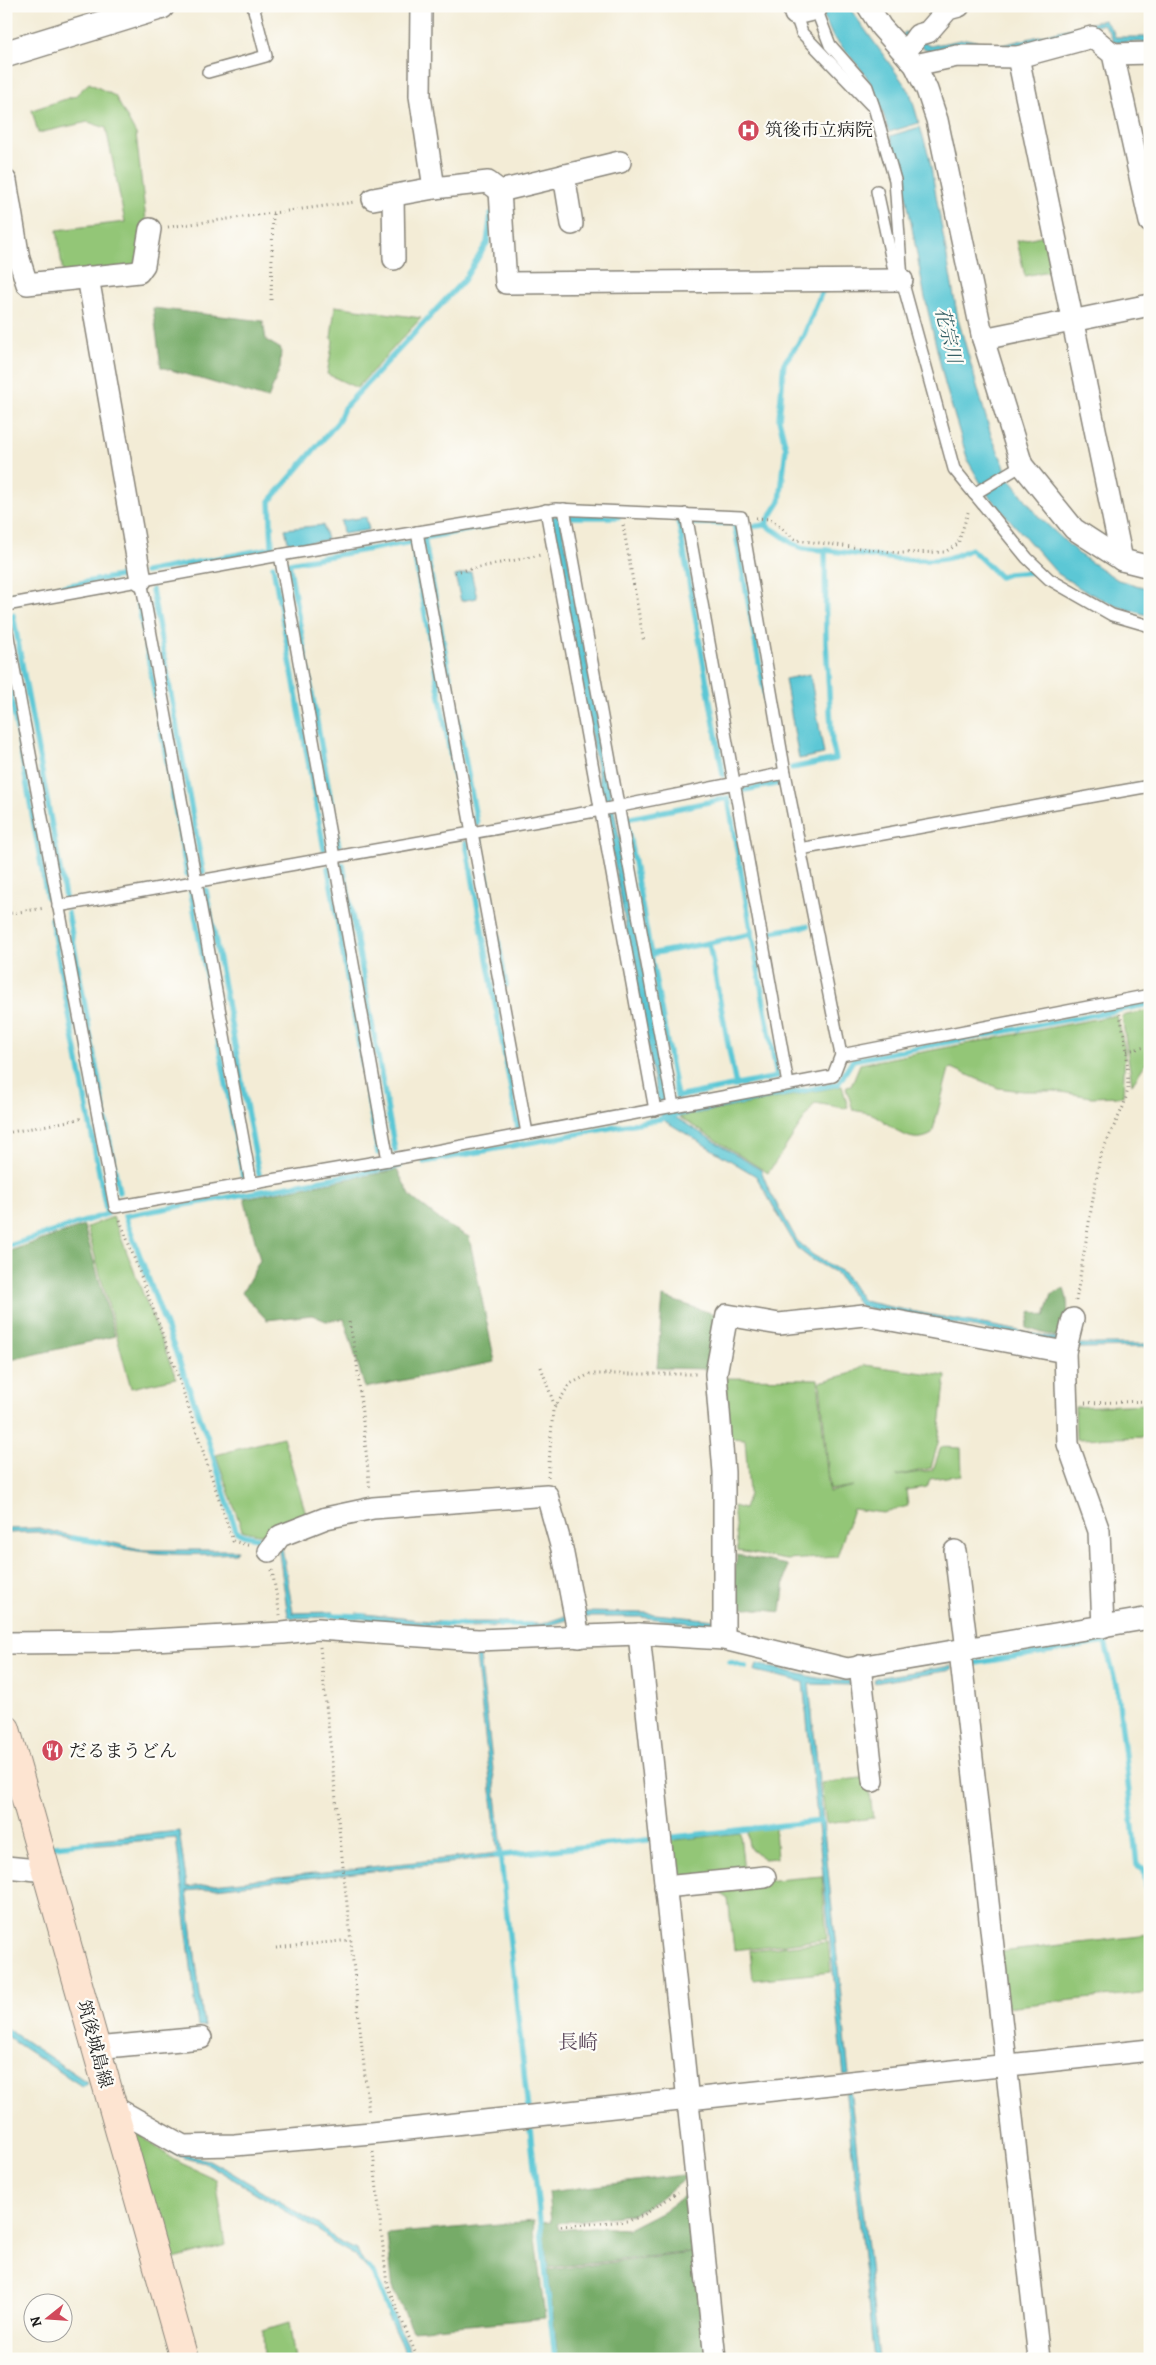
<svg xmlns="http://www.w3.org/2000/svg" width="1156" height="2365" font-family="Alegreya,'Noto Serif JP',serif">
  <rect width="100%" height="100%" fill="#fdfcf7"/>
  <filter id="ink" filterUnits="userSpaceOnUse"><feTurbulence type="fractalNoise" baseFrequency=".02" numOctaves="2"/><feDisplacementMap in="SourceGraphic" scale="10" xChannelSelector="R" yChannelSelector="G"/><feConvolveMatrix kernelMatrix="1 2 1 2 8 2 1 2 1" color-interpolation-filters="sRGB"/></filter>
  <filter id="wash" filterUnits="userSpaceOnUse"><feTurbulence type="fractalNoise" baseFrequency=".0096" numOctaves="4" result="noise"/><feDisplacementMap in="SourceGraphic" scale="20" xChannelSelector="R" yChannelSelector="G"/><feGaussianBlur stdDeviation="1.12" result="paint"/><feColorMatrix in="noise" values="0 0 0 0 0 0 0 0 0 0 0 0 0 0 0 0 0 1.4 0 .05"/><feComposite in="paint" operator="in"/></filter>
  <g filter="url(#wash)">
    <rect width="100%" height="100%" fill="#f3ecd6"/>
    <g fill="#93c677" stroke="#58714a">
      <polygon points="89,83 115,96 136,134 147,229 138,267 63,274 57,230 125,222 106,128 88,122 38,133 32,110 75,96"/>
      <polygon points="1045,235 1053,270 1025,276 1017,241"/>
      <polygon points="335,306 421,318 357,388 327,374 333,341 331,338"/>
      <polygon points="1150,1010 1150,1057 1132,1084 1122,1016"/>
      <path d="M1117 1015 1125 1050 1123 1096 1091 1097 1055 1091H1023L998 1088 952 1068 949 1069 932 1134C910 1147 894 1127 876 1116 870 1112 860 1112 853 1110L846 1087 851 1086 860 1064Z"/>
      <polygon points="842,1086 848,1107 844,1108 815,1103 768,1173 679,1117"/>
      <polygon points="113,1217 176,1378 131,1388 87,1227"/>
      <polygon points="865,1365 946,1376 938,1443 931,1468 896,1476 933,1470 941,1447 961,1448 962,1475 930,1479 927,1487 906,1490 908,1506 883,1513 853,1509 837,1557 786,1560 738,1551 733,1506 744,1509 749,1494 745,1439 730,1438 726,1378 818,1379 829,1492 853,1486 830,1490 820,1382 849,1374"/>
      <polygon points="1150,1404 1150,1437 1076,1439 1075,1407"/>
      <path d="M283 1437 308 1520C280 1531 272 1540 242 1530L216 1455Z"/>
      <polygon points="868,1777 873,1818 826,1824 821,1783"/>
      <polygon points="775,1828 777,1858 764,1859 749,1847 747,1831"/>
      <polygon points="740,1833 744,1873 671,1880 666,1841"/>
      <polygon points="822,1876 827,1939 734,1950 728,1899 716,1891 669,1889"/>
      <polygon points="1149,1935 1150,1992 1006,2007 1000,1952"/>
      <polygon points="828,1942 831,1972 753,1980 750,1950"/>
      <polygon points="129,2127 174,2160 216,2179 226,2245 167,2261"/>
      <polygon points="289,2322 295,2359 264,2359 263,2330"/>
    </g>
    <g fill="#76ab68" stroke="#496442">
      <polygon points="153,308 263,321 266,340 281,349 280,368 268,399 161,367"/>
      <polygon points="397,1170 411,1197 445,1224 469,1237 495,1362 365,1388 344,1319 326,1321 312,1315 267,1320 242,1293 260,1260 244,1198"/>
      <polygon points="84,1226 115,1336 6,1361 6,1252"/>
      <path d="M1064 1289C1071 1306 1066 1322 1063 1339L1026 1328 1031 1311 1045 1316 1052 1294Z"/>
      <polygon points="663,1297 720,1316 710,1369 657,1368"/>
      <polygon points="737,1555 787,1565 781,1612 731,1606"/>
      <polygon points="691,2174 660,2198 634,2214 557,2223 559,2230 594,2227 628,2229 667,2209 694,2188 700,2251 548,2268 542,2222 551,2221 548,2192"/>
      <polygon points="533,2221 545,2318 413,2330 393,2290 387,2234"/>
      <polygon points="700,2252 710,2352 641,2359 558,2359 548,2270"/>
    </g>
    <g fill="#5cc7d5" stroke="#3c7278">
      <polygon points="819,6 848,6 910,92 919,123 889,132 877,95 865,74 832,35"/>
      <polygon points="1104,20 1113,31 1115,37 1150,37 1150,42 1113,42 1110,33 1103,24 1001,51 966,45 931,52 902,36 905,32 930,46 966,39 998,46"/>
      <polygon points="920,127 929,156 958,319 991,435 1010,479 1039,517 1080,555 1118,580 1150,589 1150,616 1116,606 1083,590 1057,573 987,494 968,461 945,384 925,298 903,179 890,136"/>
      <path d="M560 515 670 1114 761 1170 769 1190 798 1242 813 1255 844 1273 863 1301C929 1316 997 1325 1063 1340L1062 1343 861 1307 836 1273 811 1259 797 1248 756 1176 665 1121 660 1113 551 517Z"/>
      <polygon points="366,517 369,530 343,534 341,521"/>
      <polygon points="323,525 327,540 289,545 285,529"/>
      <polygon points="471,572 477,598 461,601 455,576"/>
      <polygon points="810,674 824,754 799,759 785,679"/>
      <polygon points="1075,1344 1150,1344 1150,1347 1079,1348 1075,1347"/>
      <polygon points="39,1528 80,1538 79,1541 37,1532 6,1533 6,1529"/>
      <path d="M100 1540 144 1550H237L235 1553C186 1556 148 1555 100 1544Z"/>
      <polygon points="278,1546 282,1547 293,1613 334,1612 334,1617 293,1618 288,1616"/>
      <polygon points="583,1612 645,1613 715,1620 714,1626 640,1617 583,1617"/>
      <polygon points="356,1613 447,1623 447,1627 356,1618"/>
      <polygon points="569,1615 570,1619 544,1627 524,1627 524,1623 541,1624"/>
      <polygon points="460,1622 507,1622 508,1626 461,1627"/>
      <polygon points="476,1656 480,1656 503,1857 187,1891 204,2027 198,2027 176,1838 88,1845 88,1840 179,1831 187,1887 498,1853"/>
      <polygon points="757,1664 817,1678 849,1681 850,1685 809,1684 849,2075 844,2076 803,1682 755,1671"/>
      <polygon points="951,1666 952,1670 874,1683 875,1678"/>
      <polygon points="6,2028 87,2082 83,2087 6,2036"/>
      <polygon points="845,2087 850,2087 879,2359 874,2359"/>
      <polygon points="130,2126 187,2155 209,2160 229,2171 321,2226 334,2239 356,2250 364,2262 375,2271 373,2275 354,2255 331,2242 322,2233 208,2164 175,2155"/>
      <polygon points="392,2312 413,2359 408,2359 387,2315"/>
    </g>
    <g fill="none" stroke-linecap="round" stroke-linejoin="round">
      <g stroke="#5cc7d5" stroke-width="5.5">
        <polyline points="570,517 618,517"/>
        <polyline points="673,518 678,518 723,775"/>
        <polyline points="694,523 734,523 777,763"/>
        <polyline points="765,525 780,501 786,448 779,419 784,363 803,337 823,289 827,289"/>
        <path d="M749 527 765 525C795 540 786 549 825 550"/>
        <polyline points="273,566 324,849"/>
        <polyline points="145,572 272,548 270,501 338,422 344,408 464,280 487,243 491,214"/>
        <polyline points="152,590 203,872"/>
        <polyline points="137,595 187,874"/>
        <polyline points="10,596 136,573"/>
        <polyline points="13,615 65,897"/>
        <polyline points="7,674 47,897"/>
        <path d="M792 768 836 759 832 742 826 642 825 550C859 554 918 565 949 558 957 556 964 552 971 549L1000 577 1008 574 1033 572"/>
        <polyline points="739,791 781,783"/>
        <polygon points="728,798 777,1077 677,1097 626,819"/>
        <polyline points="477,823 424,538 489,526"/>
        <polyline points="480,840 506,985"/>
        <polyline points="466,843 518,1128"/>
        <polyline points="339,847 289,563 412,542 463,824"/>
        <polyline points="343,865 395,1150"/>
        <polyline points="328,868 378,1153"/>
        <polyline points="206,890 259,1174"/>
        <polyline points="191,893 243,1176"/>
        <polyline points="68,913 119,1192"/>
        <polyline points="766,933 807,926"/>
        <polyline points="709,943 752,934"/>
        <polyline points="650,954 709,943 736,1086"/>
        <polyline points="668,1116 838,1084 853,1060 1150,1004"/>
        <polyline points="424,1162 670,1117"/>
        <polyline points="6,1247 107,1214 51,919"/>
        <polyline points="72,1538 105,1543"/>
        <path d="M269 1542C260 1536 246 1539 236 1531L208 1439 125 1216 399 1166"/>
        <polyline points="328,1615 364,1616"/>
        <polyline points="440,1624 468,1625"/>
        <polyline points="500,1625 531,1625"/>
        <polyline points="730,1662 746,1667"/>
        <polyline points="970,1664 1105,1642 1118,1693 1137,1865 1144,1869 1150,1919"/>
        <polyline points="665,1838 821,1821"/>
        <polyline points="45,1847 93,1842"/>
        <polyline points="500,1851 555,2359"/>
        <polyline points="496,1856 656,1839"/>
        <polyline points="369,2268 373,2273 393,2321"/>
      </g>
    </g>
  </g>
  <g filter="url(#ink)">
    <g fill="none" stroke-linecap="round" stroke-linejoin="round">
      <defs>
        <g id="service">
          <polyline points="815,6 830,45 867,87 874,107 895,180 902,280 954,469 1027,558 1049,579 1112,615 1150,626"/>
          <polyline points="794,10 802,33 871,105"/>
          <polyline points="208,72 266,56 253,6"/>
          <polyline points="877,191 895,275"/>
          <polyline points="974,494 1022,465"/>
          <polyline points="564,509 673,1106"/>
          <polyline points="546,510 655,1110"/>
          <polyline points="686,514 788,1084"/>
          <polyline points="417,532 527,1133"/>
          <polyline points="280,555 388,1160"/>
          <polyline points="141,580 251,1183"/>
          <polyline points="6,605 280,555 556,509 741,517 785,773 841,1055 833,1076 388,1160 115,1207 6,626"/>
          <polyline points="800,849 1150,786"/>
          <polyline points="58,906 601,810 785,773"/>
          <polyline points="841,1055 1150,995"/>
        </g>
        <g id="minor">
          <polyline points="868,6 881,27 915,65 927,90 937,120 983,339 1022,465 1074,529 1122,560 1150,567"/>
          <polyline points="795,14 816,9"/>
          <polyline points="905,53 918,35 928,32 948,9 959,6"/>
          <polyline points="1113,54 1150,53"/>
          <polyline points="1018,57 1122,560"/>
          <polyline points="915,65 957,56 1018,57 1092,37 1113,54 1150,222"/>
          <polyline points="564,175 572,224"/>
          <polyline points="6,181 19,259 27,284 139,272 144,265 150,229"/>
          <polyline points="434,188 488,182 500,191 620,162"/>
          <polyline points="500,191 506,283 902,280"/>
          <polyline points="393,196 394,259"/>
          <polyline points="373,199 434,188 420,96 421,6"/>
          <polyline points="88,277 141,580"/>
          <polyline points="983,339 1150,305"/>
          <polyline points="1073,1319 1065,1352 1068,1444 1099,1531 1103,1627"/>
          <polyline points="269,1551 280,1536 326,1518 373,1508 547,1495 562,1549 579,1637"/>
          <polyline points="955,1551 967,1650"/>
          <polyline points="639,1634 715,2359"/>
          <polyline points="724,1639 724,1472 716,1374 727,1315 779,1324 864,1315 1065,1352"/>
          <polyline points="6,1643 115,1642 283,1633 318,1629 478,1640 639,1634 724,1639 847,1669 1150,1618"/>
          <polyline points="960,1651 1039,2359"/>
          <polyline points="860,1666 873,1781"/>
          <polyline points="6,1867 47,1871"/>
          <polyline points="665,1887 765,1877"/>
          <polyline points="96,2048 201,2038"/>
          <polyline points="112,2106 183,2146 235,2145 371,2133 1150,2050"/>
        </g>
        <polyline id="tertiary" points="6,54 161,6"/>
        <polyline id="secondary" points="6,1729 184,2359"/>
      </defs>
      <use href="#service" stroke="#888479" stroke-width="14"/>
      <use href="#minor" stroke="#888479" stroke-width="24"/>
      <use href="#tertiary" stroke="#888479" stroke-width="29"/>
      <use href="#secondary" stroke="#888479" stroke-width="30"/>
      <g stroke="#888479" stroke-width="3" stroke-dasharray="1 4" stroke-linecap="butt">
        <polyline points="168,227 355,202"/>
        <polyline points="271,300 273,213"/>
        <polyline points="756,518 770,519 796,540 900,553 945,552 958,544 969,509"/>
        <polyline points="623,525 644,643"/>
        <polyline points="455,572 541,555"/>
        <polyline points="6,914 45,908"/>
        <polyline points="1127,1051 1150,1046"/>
        <polyline points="6,1133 84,1118"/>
        <polyline points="120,1220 177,1373 233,1541 251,1546"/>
        <polyline points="1076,1301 1100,1156 1124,1105 1128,1089 1127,1051 1120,1014"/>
        <polyline points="349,1322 356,1355 370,1490"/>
        <polyline points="541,1367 555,1407"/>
        <polyline points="1085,1403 1150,1401"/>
        <polyline points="548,1477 553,1410 570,1384 590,1374 698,1374"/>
        <polyline points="272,1570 280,1615"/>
        <polyline points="320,1647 369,2114"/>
        <polyline points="276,1948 350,1940"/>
        <polyline points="373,2152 387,2285 418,2359"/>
        <polyline points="561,2226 627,2221 642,2216 678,2192"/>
      </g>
      <use href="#service" stroke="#fff" stroke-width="11"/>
      <use href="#minor" stroke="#fff" stroke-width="21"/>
      <use href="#tertiary" stroke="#fff" stroke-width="26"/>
      <use href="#secondary" stroke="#fde4d1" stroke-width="28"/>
    </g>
  </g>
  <defs>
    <symbol id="hospital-disc" viewBox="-11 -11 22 22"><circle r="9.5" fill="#d1495b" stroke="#fdfcf7"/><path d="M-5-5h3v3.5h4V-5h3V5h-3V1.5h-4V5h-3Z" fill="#fff"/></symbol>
    <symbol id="restaurant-disc" viewBox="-11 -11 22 22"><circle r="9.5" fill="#d1495b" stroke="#fdfcf7"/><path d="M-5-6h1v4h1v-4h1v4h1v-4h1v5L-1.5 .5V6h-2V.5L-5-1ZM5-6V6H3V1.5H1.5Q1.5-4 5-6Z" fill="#fff"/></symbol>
  </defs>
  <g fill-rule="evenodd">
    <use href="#hospital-disc" x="736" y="118" width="25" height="25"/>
    <use href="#restaurant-disc" x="40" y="1738" width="25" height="25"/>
  </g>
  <g text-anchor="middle" stroke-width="4.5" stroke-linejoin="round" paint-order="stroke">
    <g font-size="18" fill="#1c1c1c" stroke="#fdfcf7" text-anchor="start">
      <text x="765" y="136">筑後市立病院</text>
      <text x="69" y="1757">だるまうどん</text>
    </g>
    <g font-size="18" fill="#1c1c1c" stroke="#fdfcf7">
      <text transform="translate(95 2044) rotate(75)" y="6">筑後城島線</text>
    </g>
    <g font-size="19" font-style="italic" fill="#366066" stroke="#fdfcf7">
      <text transform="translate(949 335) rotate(76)" y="7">花宗川</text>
    </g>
    <g font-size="20" fill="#5d4a5d" stroke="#fdfcf7">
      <text x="578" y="2049">長崎</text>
    </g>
  </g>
  <rect width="1156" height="2365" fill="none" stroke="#fdfcf7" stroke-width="25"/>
  <g transform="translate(48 2318) rotate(253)"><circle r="24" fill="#fdfcf7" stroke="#a3a29f"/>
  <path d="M0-4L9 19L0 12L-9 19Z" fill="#d1495b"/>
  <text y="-8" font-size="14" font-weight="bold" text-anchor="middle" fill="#1c1c1c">N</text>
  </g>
</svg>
